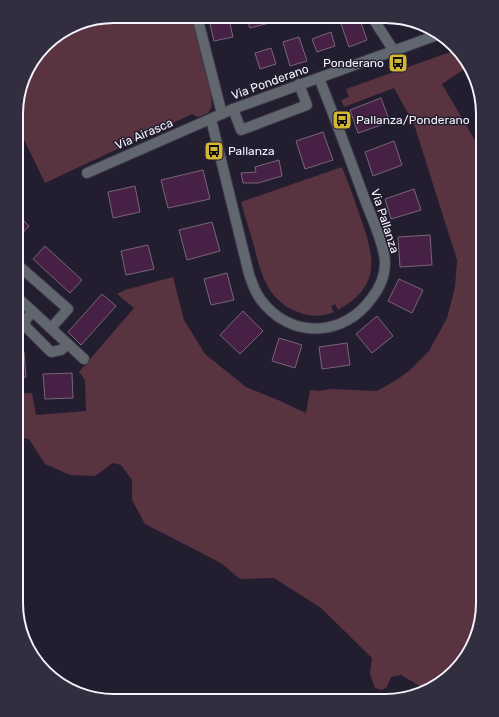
<svg xmlns="http://www.w3.org/2000/svg" width="499" height="717" font-family="Rubik,sans-serif">
  <rect width="100%" height="100%" fill="#221d2f"/>
  <g fill="#593440">
    <polygon points="193,20 211,94 212,106 208,113 198,117 192,114 45,183 17,125 17,101 29,65 49,40 82,21"/>
    <polygon points="456,50 469,66 442,84 483,154 483,610 466,658 428,691 401,675 391,677 387,687 382,690 375,688 370,674 372,658 321,608 274,578 240,579 221,563 145,524 132,500 132,480 121,465 113,463 95,476 70,475 45,464 29,439 16,437 16,394 32,393 36,415 86,411 85,380 79,372 134,308 117,294 125,290 173,277 184,320 205,354 246,387 278,400 306,413 310,390 320,391 330,389 377,391 393,382 409,371 429,351 447,318 455,287 457,260 414,124 394,88 344,107 341,100 349,97 346,89"/>
    <path d="M342 167C349 184 355 201 361 219 375 259 381 286 338 310L335 304 331 306 334 312C323 317 309 317 298 312 268 301 261 275 254 246 250 232 245 217 241 202Z"/>
  </g>
  <g fill="#462145" stroke="#786677">
    <polygon points="359,17 367,40 349,47 339,18"/>
    <polygon points="229,19 233,37 214,41 210,24"/>
    <polygon points="247,19 277,19 277,21 250,28"/>
    <polygon points="331,32 335,46 317,52 312,39"/>
    <polygon points="299,37 307,61 290,66 283,42"/>
    <polygon points="271,48 276,64 260,69 255,53"/>
    <polygon points="381,98 390,122 358,133 350,110"/>
    <polygon points="323,132 333,160 305,169 296,141"/>
    <polygon points="394,141 402,165 373,176 365,152"/>
    <polygon points="279,160 282,176 258,183 243,183 241,173 256,172 255,167"/>
    <polygon points="203,170 210,199 168,208 161,180"/>
    <polygon points="135,186 140,212 113,218 108,192"/>
    <polygon points="414,189 421,210 391,219 385,199"/>
    <polygon points="17,214 29,226 17,239"/>
    <polygon points="212,222 220,251 187,260 179,230"/>
    <polygon points="430,235 432,265 400,267 398,237"/>
    <polygon points="148,245 154,269 126,275 121,251"/>
    <polygon points="45,246 82,280 70,293 33,259"/>
    <polygon points="227,273 234,300 211,305 204,279"/>
    <polygon points="399,279 423,290 412,313 388,301"/>
    <polygon points="102,294 116,306 81,345 68,332"/>
    <polygon points="243,311 263,331 240,354 220,335"/>
    <polygon points="377,316 393,336 372,353 356,334"/>
    <polygon points="279,338 302,345 295,368 272,361"/>
    <polygon points="347,343 350,365 322,369 319,347"/>
    <polygon points="24,352 26,377 16,378 16,353"/>
    <polygon points="72,373 73,398 45,399 43,374"/>
  </g>
  <g fill="none" stroke-linecap="round" stroke-linejoin="round">
    <defs>
      <g id="minor">
        <polyline points="372,17 394,51"/>
        <polyline points="198,20 222,114"/>
        <polyline points="233,109 241,130 307,105 299,84"/>
        <path d="M211 119 249 274C253 286 257 297 266 306 296 339 345 335 371 299 379 289 385 277 385 263 385 246 371 216 365 200 350 159 335 118 319 78"/>
        <polyline points="87,173 233,109 440,34"/>
        <polyline points="17,269 19,266 68,309 51,328"/>
        <polyline points="17,297 84,359"/>
        <polyline points="33,312 26,319 25,326 51,352 61,350 68,344"/>
      </g>
    </defs>
    <use href="#minor" stroke="#3b3748" stroke-width="12"/>
    <use href="#minor" stroke="#61666f" stroke-width="10"/>
  </g>
  <defs>
    <symbol id="bus-square" viewBox="-11 -11 22 22"><rect x="-9" y="-9" width="18" height="18" rx="4" fill="#d4b635" stroke="#221d2f"/><path d="M-5-6H5V4H4V6H2V4H-2V6H-4V4H-5ZM-3.5-4V0h7V-4ZM-3.5 1.2v1.5H-2V1.2ZM2 1.2v1.5H3.5V1.2Z" fill="#111"/></symbol>
  </defs>
  <g fill-rule="evenodd">
    <use href="#bus-square" x="387" y="52" width="22" height="22"/>
    <use href="#bus-square" x="331" y="109" width="22" height="22"/>
    <use href="#bus-square" x="203" y="140" width="22" height="22"/>
  </g>
  <g text-anchor="middle" stroke-width="3" stroke-linejoin="round" paint-order="stroke">
    <g font-size="12" fill="#f5f3fd" stroke="#221d2f" text-anchor="start">
      <text x="384" y="67" text-anchor="end">Ponderano</text>
      <text x="356" y="124">Pallanza/Ponderano</text>
      <text x="228" y="155">Pallanza</text>
    </g>
    <g font-size="12" fill="#f5f3fd" stroke="#221d2f">
      <text transform="translate(270 82) rotate(-20)" y="4">Via Ponderano</text>
      <text transform="translate(144 134) rotate(-23)" y="4">Via Airasca</text>
      <text transform="translate(385 221) rotate(72)" y="4">Via Pallanza</text>
    </g>
  </g>
  <path d="M0 0H499V717H0ZM114 23H385A91 91 0 0 1 476 114V603A91 91 0 0 1 385 694H114A91 91 0 0 1 23 603V114A91 91 0 0 1 114 23Z" fill="#332e3f" fill-rule="evenodd"/>
  <path fill="none" stroke="#f5f3fd" stroke-width="2" d="M114 23H385A91 91 0 0 1 476 114V603A91 91 0 0 1 385 694H114A91 91 0 0 1 23 603V114A91 91 0 0 1 114 23Z"/>
</svg>
